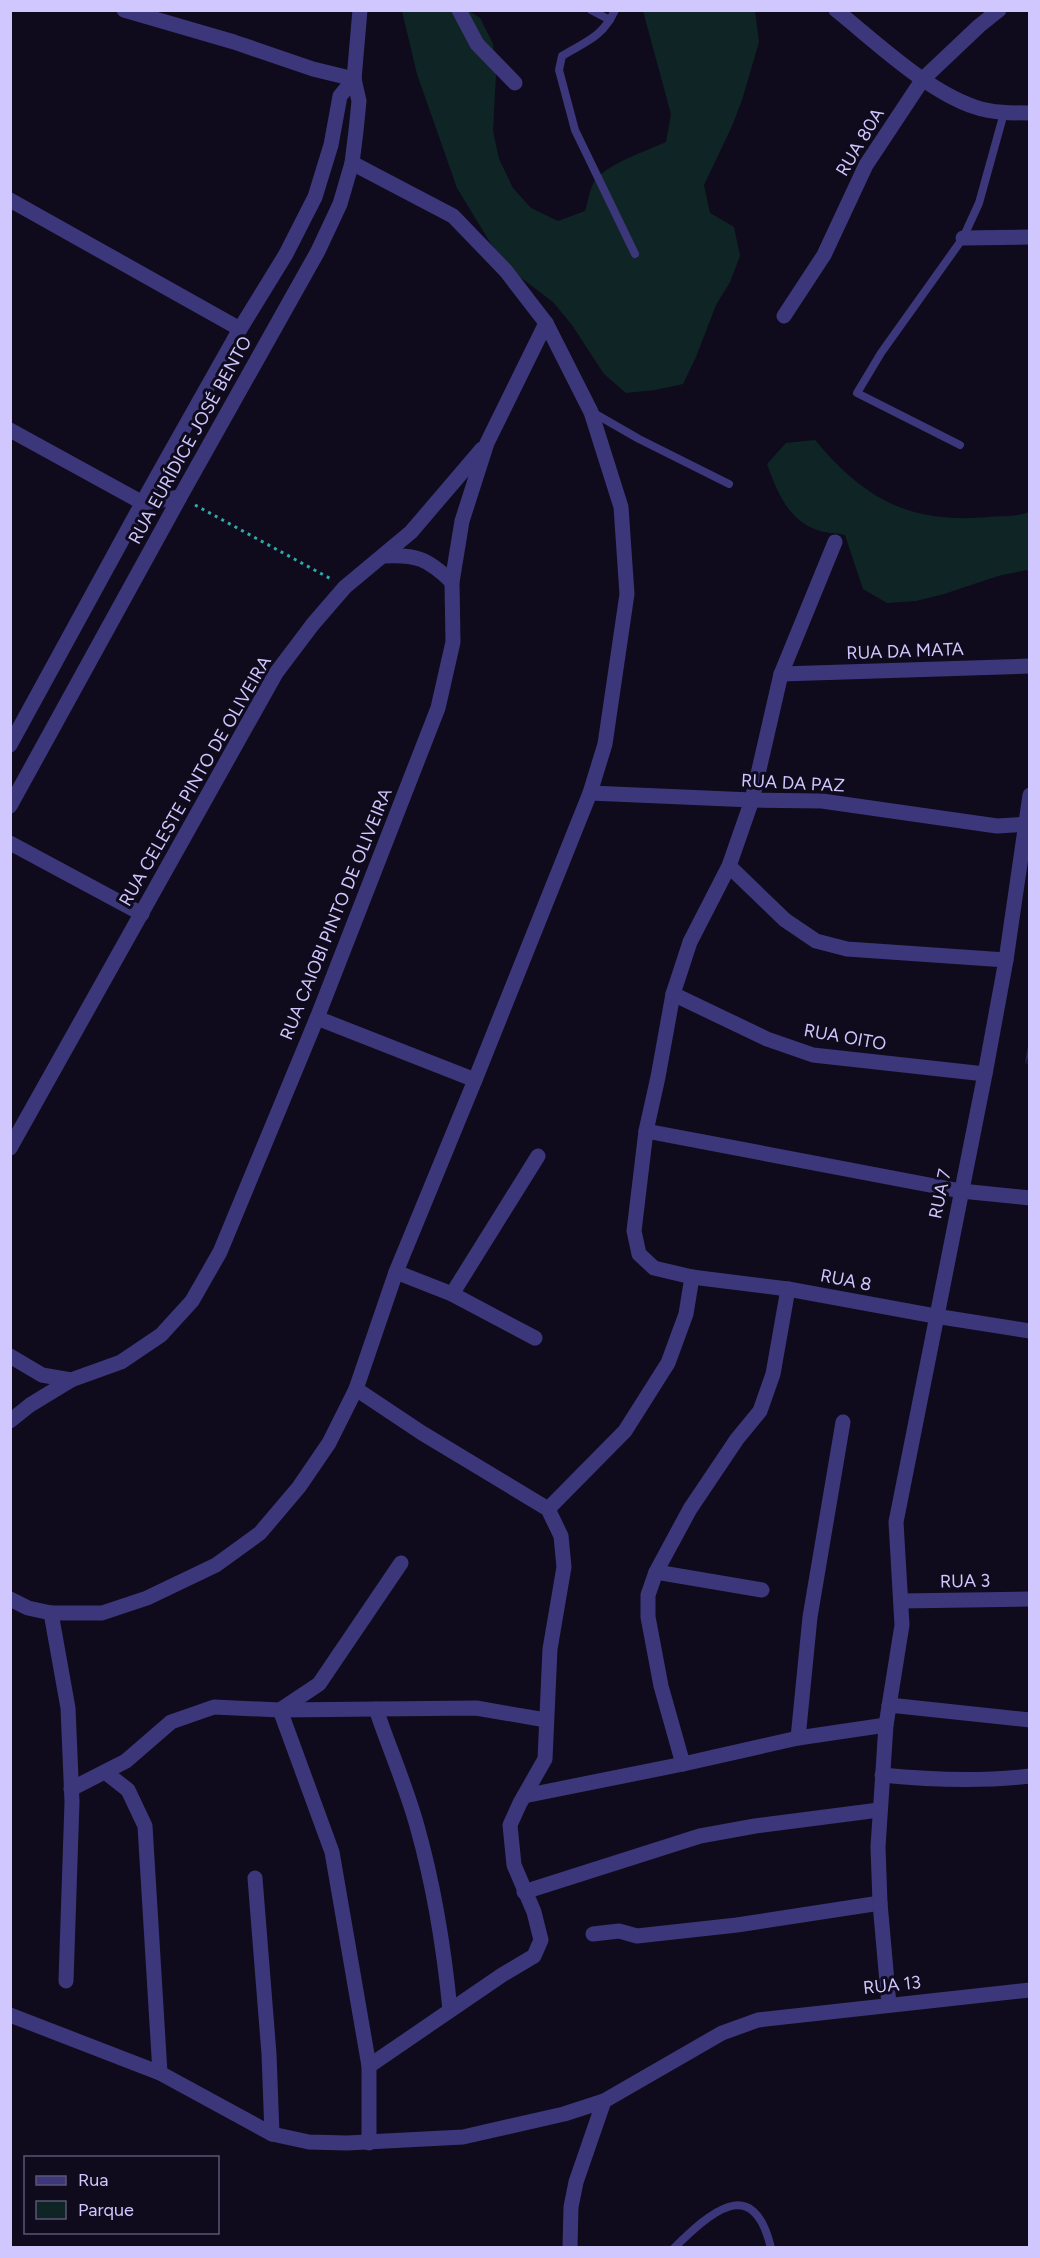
<svg xmlns="http://www.w3.org/2000/svg" width="1040" height="2258" font-family="Figtree,sans-serif">
  <rect width="100%" height="100%" fill="#0f0b1c"/>
  <g fill="#0f2525">
    <path d="M402 11H469L480 18 493 44 496 73 493 131 499 159 513 188 531 208 558 221 585 211C588 203 589 192 593 184 602 165 647 151 666 142L671 114 643 11H755L759 42 742 100 732 126 704 185 710 213 734 227 740 256 730 282 716 305 696 357 683 384 655 390 626 393 604 374 572 325 553 302 512 271 491 244 457 188 417 74Z"/>
    <path d="M815 440C864 499 910 524 988 517 1001 516 1017 517 1029 512V572L1026 570 998 576 944 594 916 601 887 603 863 589 845 535C836 533 825 533 817 530 787 519 777 491 767 464L786 443Z"/>
  </g>
  <g fill="none" stroke-linecap="round" stroke-linejoin="round">
    <polyline stroke="#2faaa7" stroke-width="3" stroke-dasharray="3 4.5" stroke-linecap="butt" points="195,505 331,579"/>
    <g stroke="#3c377a" stroke-width="8">
      <polyline points="591,10 610,20"/>
      <path d="M615 10C602 38 586 41 562 56L559 70 575 130 635 254"/>
      <polyline points="592,412 639,439 729,484"/>
      <polyline points="960,445 857,393 881,353 963,238 979,203 1004,113"/>
      <path d="M674 2248C709 2214 753 2172 771 2248"/>
    </g>
    <g stroke="#3c377a" stroke-width="15">
      <polyline points="124,10 234,42 313,69 354,79"/>
      <polyline points="459,10 477,44 515,83"/>
      <path d="M836 10C876 42 927 91 975 107 992 113 1012 113 1030 113"/>
      <polyline points="10,200 240,329"/>
      <polyline points="963,238 1030,237"/>
      <polyline points="784,316 824,255 866,165 923,79 979,26 999,10"/>
      <polyline points="10,430 143,503 180,497"/>
      <polyline points="835,542 781,674 752,800 729,866 690,942 673,994 658,1077 646,1131 634,1231 639,1254 654,1268 692,1277 788,1289 935,1316 1030,1331"/>
      <path d="M383 556C417 554 428 559 452 582"/>
      <polyline points="781,674 1030,666"/>
      <polyline points="590,793 752,800 822,801 997,826 1030,824"/>
      <polyline points="10,843 142,914"/>
      <polyline points="729,866 785,920 816,941 847,949 1006,960"/>
      <polyline points="673,994 767,1039 813,1055 985,1074"/>
      <polyline points="317,1018 475,1080"/>
      <polyline points="646,1131 961,1191 1030,1198"/>
      <polyline points="10,1148 276,673 313,624 345,587 411,532 482,449"/>
      <polyline points="396,1272 452,1294 535,1338"/>
      <polyline points="452,1294 538,1156"/>
      <polyline points="10,1356 42,1375 71,1380"/>
      <polyline points="356,1389 422,1433 548,1509 561,1536 564,1567 550,1649 545,1759 520,1803 510,1825 514,1865 534,1912 541,1940 534,1956 502,1975 369,2066 369,2143"/>
      <polyline points="10,1421 30,1405 71,1380 121,1362 161,1335 192,1301 220,1252 317,1018 438,708 453,642 452,582 462,521 487,443 546,323"/>
      <polyline points="548,1509 625,1431 668,1363 686,1314 692,1277"/>
      <polyline points="656,1572 762,1590"/>
      <polyline points="10,1599 28,1608 51,1613 102,1613 147,1598 216,1565 260,1533 299,1487 329,1443 356,1389 396,1272 475,1080 590,793 605,744 627,594 621,507 591,412 546,323 506,271 453,216 352,163"/>
      <polyline points="901,1601 1030,1599"/>
      <polyline points="51,1613 68,1708 72,1802 66,1981"/>
      <polyline points="889,1705 1030,1720"/>
      <path d="M376 1709C389 1748 406 1786 417 1826 434 1886 444 1948 450 2010"/>
      <polyline points="798,1738 810,1617 843,1422"/>
      <polyline points="683,1764 661,1686 648,1617 648,1595 656,1572 690,1509 737,1439 760,1411 773,1374 788,1289"/>
      <polyline points="105,1772 128,1790 145,1826 160,2073"/>
      <path d="M882 1775C932 1780 979 1782 1030 1776"/>
      <polyline points="71,1789 126,1761 171,1722 214,1707 280,1710 476,1708 546,1720"/>
      <polyline points="524,1796 683,1764 798,1738 886,1725"/>
      <polyline points="255,1878 269,2054 272,2134"/>
      <polyline points="524,1892 700,1836 755,1826 879,1810"/>
      <polyline points="593,1934 619,1931 637,1936 737,1925 880,1903"/>
      <polyline points="889,2005 880,1903 878,1847 886,1725 902,1625 896,1522 985,1074 1006,960 1030,795"/>
      <polyline points="10,2015 160,2073 272,2134 309,2142 347,2143 463,2137 564,2114 604,2101 722,2033 758,2020 1030,1990"/>
      <polyline points="369,2066 332,1852 280,1710 319,1684 401,1563"/>
      <polyline points="570,2248 571,2207 576,2182 604,2101"/>
    </g>
    <g stroke="#3c377a" stroke-width="15">
      <polyline points="10,745 156,478 240,329 286,254 315,197 331,145 340,96 354,79"/>
      <polyline points="10,806 180,497 318,251 340,204 352,163 356,131 359,101 354,79 360,10"/>
    </g>
  </g>
  <polygon fill="#2c244a" points="1029,1041 1029,1064 1025,1063"/>
  <polygon fill="#19132f" points="1029,1056 1029,1064 1025,1063"/>
  <g text-anchor="middle" stroke-width="6" stroke-linejoin="round" paint-order="stroke">
    <g font-size="18" fill="#cfc7fe" stroke="#0f0b1c">
      <text transform="translate(860 142) rotate(-59)" y="6">RUA 80A</text>
      <text transform="translate(190 440) rotate(-61)" y="6">RUA EURÍDICE JOSÉ BENTO</text>
      <text transform="translate(905 651) rotate(-2)" y="6">RUA DA MATA</text>
      <text transform="translate(195 781) rotate(-60)" y="6">RUA CELESTE PINTO DE OLIVEIRA</text>
      <text transform="translate(793 783) rotate(3)" y="6">RUA DA PAZ</text>
      <text transform="translate(336 914) rotate(-68)" y="6">RUA CAIOBI PINTO DE OLIVEIRA</text>
      <text transform="translate(845 1037) rotate(10)" y="6">RUA OITO</text>
      <text transform="translate(940 1194) rotate(-78)" y="6">RUA 7</text>
      <text transform="translate(846 1280) rotate(11)" y="6">RUA 8</text>
      <text transform="translate(965 1581) rotate(-1)" y="6">RUA 3</text>
      <text transform="translate(892 1985) rotate(-6)" y="6">RUA 13</text>
    </g>
  </g>
  <rect width="1040" height="2258" fill="none" stroke="#cfc7fe" stroke-width="24"/>
  <rect x="24" y="2156" width="195" height="78" fill="#0f0b1c" stroke="#5c5676" stroke-width="1.5"/>
  <rect x="36" y="2176" width="30" height="9" fill="#3c377a" stroke="#5c5676" stroke-width="1.5"/>
  <text x="78" y="2186" font-size="18" fill="#cfc7fe">Rua</text>
  <rect x="36" y="2201" width="30" height="18" fill="#0f2525" stroke="#5c5676" stroke-width="1.5"/>
  <text x="78" y="2216" font-size="18" fill="#cfc7fe">Parque</text>
</svg>
